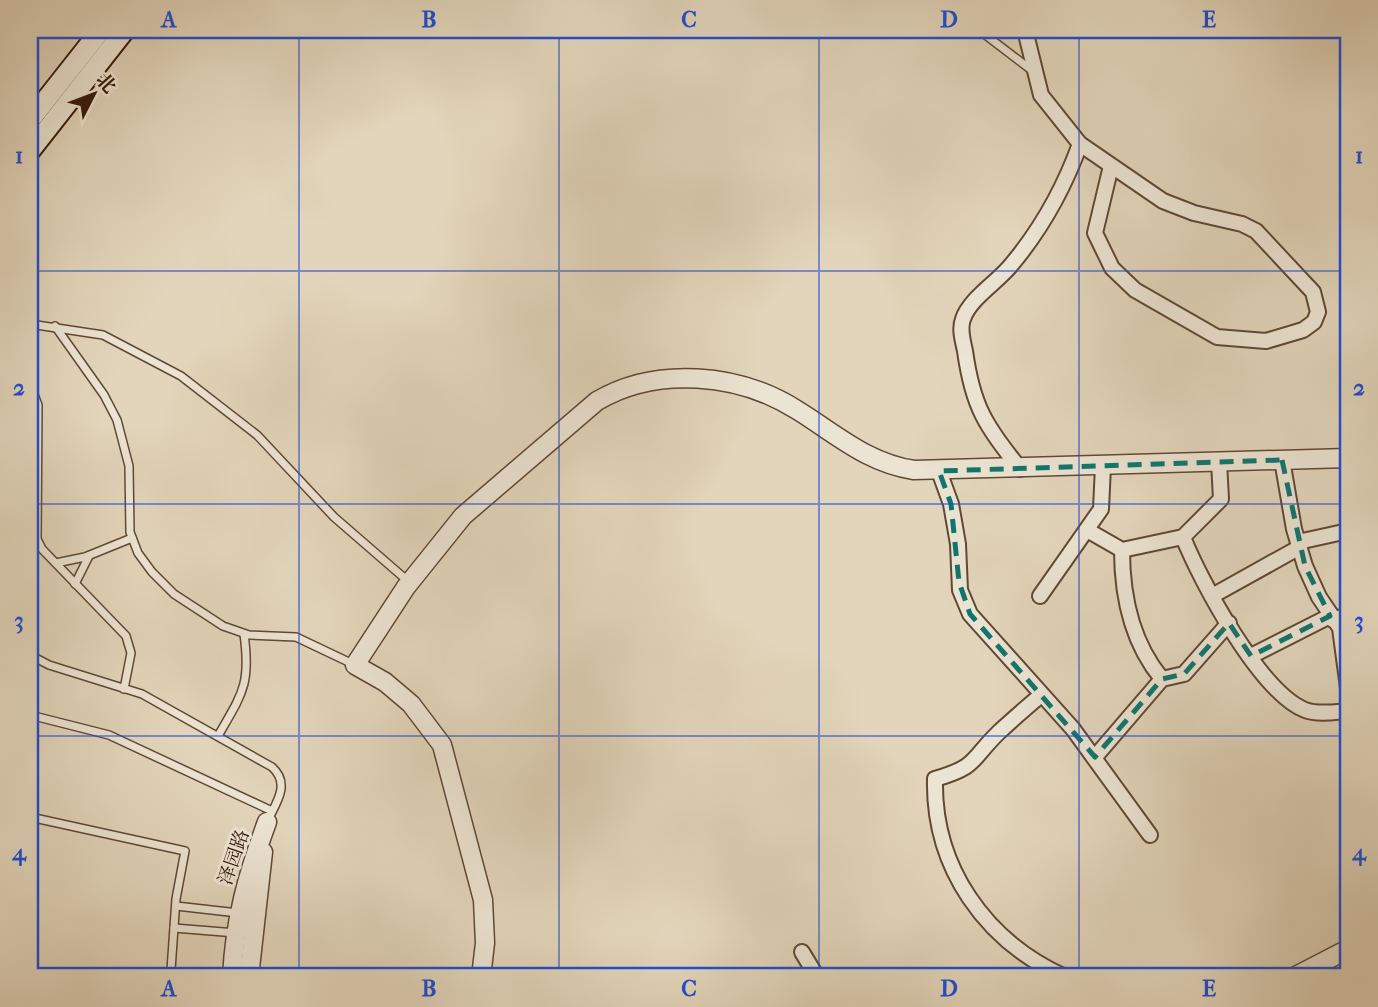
<svg xmlns="http://www.w3.org/2000/svg" width="1378" height="1007" font-family="'IM FELL French Canon','Noto Serif SC',serif">
  <rect width="100%" height="100%" fill="#e2d5bb"/>
  <filter id="stains"><feTurbulence type="fractalNoise" baseFrequency=".00286" numOctaves="4"/><feColorMatrix values="0 0 0 0 .2 0 0 0 0 .09 0 0 0 0 .02 0 0 0 .5 -.17"/></filter>
  <radialGradient id="worn" r=".72"><stop offset=".6" stop-color="#630" stop-opacity="0"/><stop offset="1" stop-color="#630" stop-opacity=".3"/></radialGradient>
  <g fill="none" stroke-linecap="round" stroke-linejoin="round">
    <defs>
      <g id="service">
        <polyline points="979,30 1034,72"/>
        <polyline points="30,324 103,335 181,376 257,435 334,517 409,582"/>
        <polyline points="55,326 104,395 117,420 129,466 130,532 138,553 152,572 174,594 223,626 249,635 296,637 355,665"/>
        <polyline points="30,384 38,405 37,539 42,549 126,636 131,653 124,689"/>
        <polyline points="56,563 85,557 132,538"/>
        <polyline points="75,584 89,556"/>
        <path d="M30 655 49 665 142 694 272 767C291 784 276 803 267 822"/>
        <polyline points="30,715 109,735 272,811"/>
        <path d="M218 736C242 694 251 685 244 634"/>
        <polyline points="30,817 185,851 176,899 171,970 166,977"/>
        <polyline points="176,906 238,913"/>
        <polyline points="174,928 236,933"/>
      </g>
      <g id="minor">
        <polyline points="1025,30 1041,95 1080,144 1163,201 1194,213 1242,224 1256,231 1313,292 1318,312 1314,322 1303,330 1266,341 1217,337 1135,290 1112,268 1095,233 1111,166"/>
        <polyline points="1282,460 1294,529 1305,566 1319,597 1340,628 1348,688"/>
        <path d="M1020 469C985 424 973 408 965 351 963 341 959 329 963 319 970 298 998 282 1012 264 1042 228 1064 188 1080 144"/>
        <polyline points="939,471 951,504 958,544 960,590 970,614 1073,729 1150,835"/>
        <polyline points="1087,530 1122,550 1183,537 1221,499 1219,462"/>
        <path d="M1183 537C1201 582 1260 692 1305 710 1318 715 1335 712 1348 711"/>
        <polyline points="1298,542 1348,531"/>
        <path d="M1122 550C1122 595 1132 643 1162 679"/>
        <polyline points="1040,596 1101,509 1103,466"/>
        <polyline points="1212,596 1300,547"/>
        <polyline points="1333,620 1348,615"/>
        <polyline points="1251,656 1330,616"/>
        <path d="M1041 695C1027 707 1013 719 999 732 970 760 979 766 935 779 933 867 985 941 1065 977"/>
        <polyline points="1095,757 1162,679 1184,674 1229,623"/>
        <polyline points="802,952 817,977"/>
        <polyline points="1347,977 1348,973"/>
      </g>
      <g id="tertiary">
        <path d="M232 977C235 919 247 876 267 822"/>
        <polyline points="249,977 263,852"/>
        <path d="M481 977 485 943 483 900 442 745 411 704 385 682 355 665 406 587 463 516 597 401C656 366 739 373 797 410 836 434 867 463 914 470L1348 458"/>
        <polyline points="1294,977 1348,949"/>
      </g>
      <g id="secondary">
        <polyline points="30,120 101,30"/>
        <polyline points="30,151 125,30"/>
      </g>
    </defs>
    <use href="#service" stroke="#614835" stroke-width="10"/>
    <use href="#minor" stroke="#614835" stroke-width="18"/>
    <use href="#tertiary" stroke="#614835" stroke-width="21"/>
    <use href="#secondary" stroke="#361908" stroke-width="23"/>
    <use href="#service" stroke="#ece4d3" stroke-width="7"/>
    <use href="#minor" stroke="#ece4d3" stroke-width="14"/>
    <use href="#tertiary" stroke="#ece4d3" stroke-width="18"/>
    <use href="#secondary" stroke="#ece4d3" stroke-width="19"/>
  </g>
  <path fill="none" stroke="#0f766e" stroke-width="5" stroke-dasharray="14 9" stroke-linejoin="round" d="M1282 460 1305 566 1330 616 1251 656 1229 623 1184 674 1162 679 1095 757 970 614 959 582 951 504 939 471Z"/>
  <path fill="none" stroke="#1d4ed8" stroke-width="2" stroke-opacity="0.55" d="M299 30V977M559 30V977M819 30V977M1079 30V977M30 271H1348M30 504H1348M30 736H1348"/>
  <g text-anchor="middle" stroke-width="6" stroke-linejoin="round" paint-order="stroke">
    <g font-size="19" fill="#361908" stroke="#ece4d3">
      <text transform="translate(233 857) rotate(-71)" y="7">泽园路</text>
    </g>
  </g>
  <rect width="1378" height="1007" fill="none" stroke="#e2d5bb" stroke-width="77"/>
  <g transform="translate(94 94) rotate(48)" stroke="#ece4d3" stroke-width="5" paint-order="stroke">
  <path d="M0-5L12 26L0 18L-12 26Z" fill="#361908"/>
  <text y="-10" font-size="19" font-weight="bold" text-anchor="middle" fill="#361908">北</text>
  </g>
  <rect x="38" y="38" width="1302" height="930" fill="none" stroke="#1d4ed8" stroke-width="2.5"/>
  <g font-size="23" text-anchor="middle" font-weight="bold" fill="#1d4ed8">
    <text x="169" y="27">A</text>
    <text x="429" y="27">B</text>
    <text x="689" y="27">C</text>
    <text x="949" y="27">D</text>
    <text x="1209" y="27">E</text>
    <text x="19" y="163">1</text>
    <text x="1359" y="163">1</text>
    <text x="19" y="395">2</text>
    <text x="1359" y="395">2</text>
    <text x="19" y="628">3</text>
    <text x="1359" y="628">3</text>
    <text x="19" y="860">4</text>
    <text x="1359" y="860">4</text>
    <text x="169" y="996">A</text>
    <text x="429" y="996">B</text>
    <text x="689" y="996">C</text>
    <text x="949" y="996">D</text>
    <text x="1209" y="996">E</text>
  </g>
  <rect width="100%" height="100%" filter="url(#stains)"/>
  <rect width="100%" height="100%" fill="url(#worn)"/>
</svg>
